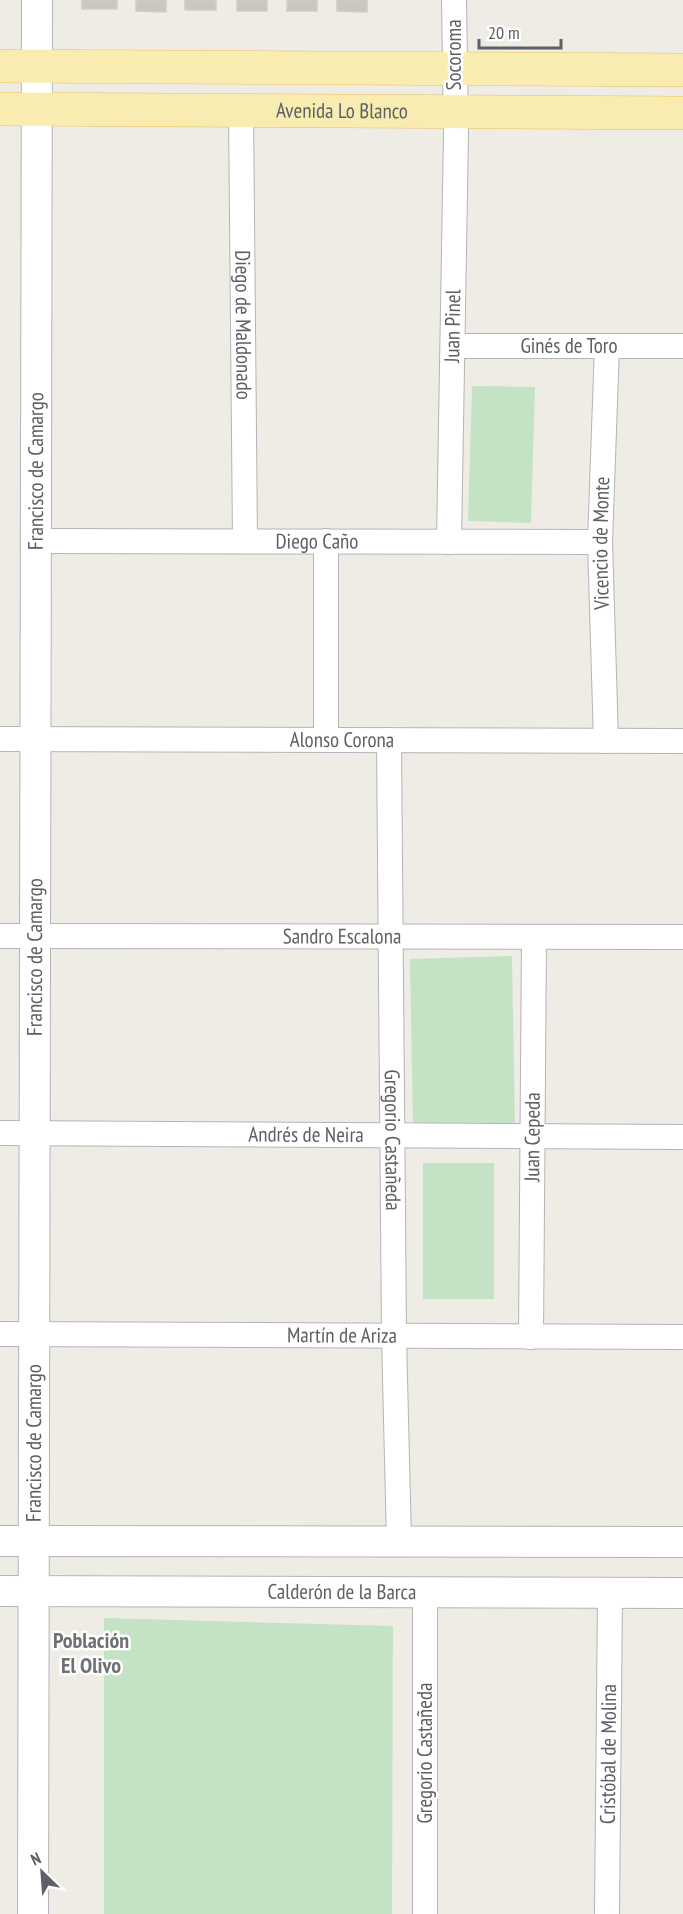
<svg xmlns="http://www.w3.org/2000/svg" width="683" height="1914" font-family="'PT Sans Narrow',sans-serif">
  <rect width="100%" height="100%" fill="#eeece5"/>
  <g fill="#c4e3c4">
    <polygon points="472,386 535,387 531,523 468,521"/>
    <polygon points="512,956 515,1127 413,1129 410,959"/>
    <rect x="423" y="1163" width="71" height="136"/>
    <polygon points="104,1618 393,1626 392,1914 104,1914"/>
  </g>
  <g fill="#c9c7c2" stroke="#d2cdc4" stroke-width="1.5">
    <rect x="82" y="0" width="35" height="9"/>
    <polygon points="136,0 166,0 166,12 136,11"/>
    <rect x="185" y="0" width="31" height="10"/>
    <rect x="237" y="0" width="30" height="11"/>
    <rect x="287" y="0" width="30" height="11"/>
    <polygon points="337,0 367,0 367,12 337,11"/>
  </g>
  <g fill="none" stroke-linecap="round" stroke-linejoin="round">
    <defs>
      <g id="minor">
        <path id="s1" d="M241 109 245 541"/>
        <path id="s2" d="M453 346H683"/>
        <path id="s3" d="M35 541 600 542"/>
        <path id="s4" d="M449 542 456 133 454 0"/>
        <path id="s5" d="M0 739 683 741"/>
        <polyline points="326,740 326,541"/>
        <path id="s6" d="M389 740 394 1336 399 1542"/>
        <path id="s7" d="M606 741 600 542 607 346"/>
        <path id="s8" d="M0 936 683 937"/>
        <path id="s9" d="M0 1133 683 1137"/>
        <path id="s10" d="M0 1334 683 1337"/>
        <path id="s11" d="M531 1337 534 937"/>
        <polyline points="425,1592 425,1914"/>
        <path id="s12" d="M607 1914 610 1593"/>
      </g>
      <g id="tertiary">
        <polyline points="0,1541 683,1542"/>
        <path id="s13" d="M0 1591 683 1593"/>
        <path id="s14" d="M33 1914 37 0"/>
      </g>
      <g id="primary">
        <polyline points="0,66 683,70"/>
        <path id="s15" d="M0 109 683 113"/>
      </g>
    </defs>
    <use href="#minor" stroke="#b2b5b9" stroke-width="26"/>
    <use href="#tertiary" stroke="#b2b5b9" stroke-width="32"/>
    <use href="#primary" stroke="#e6c166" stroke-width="34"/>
    <use href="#minor" stroke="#fff" stroke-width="24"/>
    <use href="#tertiary" stroke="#fff" stroke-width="30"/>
    <use href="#primary" stroke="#f8ecb0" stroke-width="33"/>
  </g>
  <g text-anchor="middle" stroke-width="5" stroke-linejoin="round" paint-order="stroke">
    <g font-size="21" fill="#5d6064" stroke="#fff">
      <text transform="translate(454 55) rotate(-90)" y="7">Socoroma</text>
      <text dy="7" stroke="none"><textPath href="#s15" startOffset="342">Avenida Lo Blanco</textPath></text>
      <text dy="7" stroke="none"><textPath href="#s1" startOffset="216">Diego de Maldonado</textPath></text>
      <text dy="7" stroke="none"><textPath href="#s4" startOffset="216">Juan Pinel</textPath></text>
      <text dy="7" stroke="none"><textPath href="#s2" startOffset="116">Ginés de Toro</textPath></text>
      <text dy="7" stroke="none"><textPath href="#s14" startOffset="1443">Francisco de Camargo</textPath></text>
      <text dy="7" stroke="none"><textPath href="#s3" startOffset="282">Diego Caño</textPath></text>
      <text dy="7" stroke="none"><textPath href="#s7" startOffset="198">Vicencio de Monte</textPath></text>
      <text dy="7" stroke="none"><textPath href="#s5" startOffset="342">Alonso Corona</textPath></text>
      <text dy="7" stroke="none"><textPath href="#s8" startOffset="342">Sandro Escalona</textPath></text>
      <text dy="7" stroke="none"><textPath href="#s14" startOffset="957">Francisco de Camargo</textPath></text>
      <text dy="7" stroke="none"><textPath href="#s9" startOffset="306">Andrés de Neira</textPath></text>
      <text dy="7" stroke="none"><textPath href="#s11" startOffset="200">Juan Cepeda</textPath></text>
      <text dy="7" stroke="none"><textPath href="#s6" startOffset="400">Gregorio Castañeda</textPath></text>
      <text dy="7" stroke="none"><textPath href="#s10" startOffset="342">Martín de Ariza</textPath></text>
      <text dy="7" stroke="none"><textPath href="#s14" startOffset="471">Francisco de Camargo</textPath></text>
      <text dy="7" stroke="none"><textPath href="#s13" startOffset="342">Calderón de la Barca</textPath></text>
      <text transform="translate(425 1753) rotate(-90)" y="7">Gregorio Castañeda</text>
      <text dy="7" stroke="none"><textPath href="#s12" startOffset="160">Cristóbal de Molina</textPath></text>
    </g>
    <g font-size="22" font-weight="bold" fill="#6e7276" stroke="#fff">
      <text x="91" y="1648">Población<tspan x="91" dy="25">El Olivo</tspan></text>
    </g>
  </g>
  <g transform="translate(42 1872) rotate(335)" stroke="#ffffff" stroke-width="4.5" paint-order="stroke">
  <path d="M0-4.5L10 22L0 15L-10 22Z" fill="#5d6064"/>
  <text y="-9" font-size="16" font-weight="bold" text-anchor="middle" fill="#5d6064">N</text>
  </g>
  <path d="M479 39v9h82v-9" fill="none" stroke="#5d6064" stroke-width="3"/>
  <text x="488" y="39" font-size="18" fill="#5d6064" stroke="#ffffff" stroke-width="4.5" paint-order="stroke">20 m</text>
</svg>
